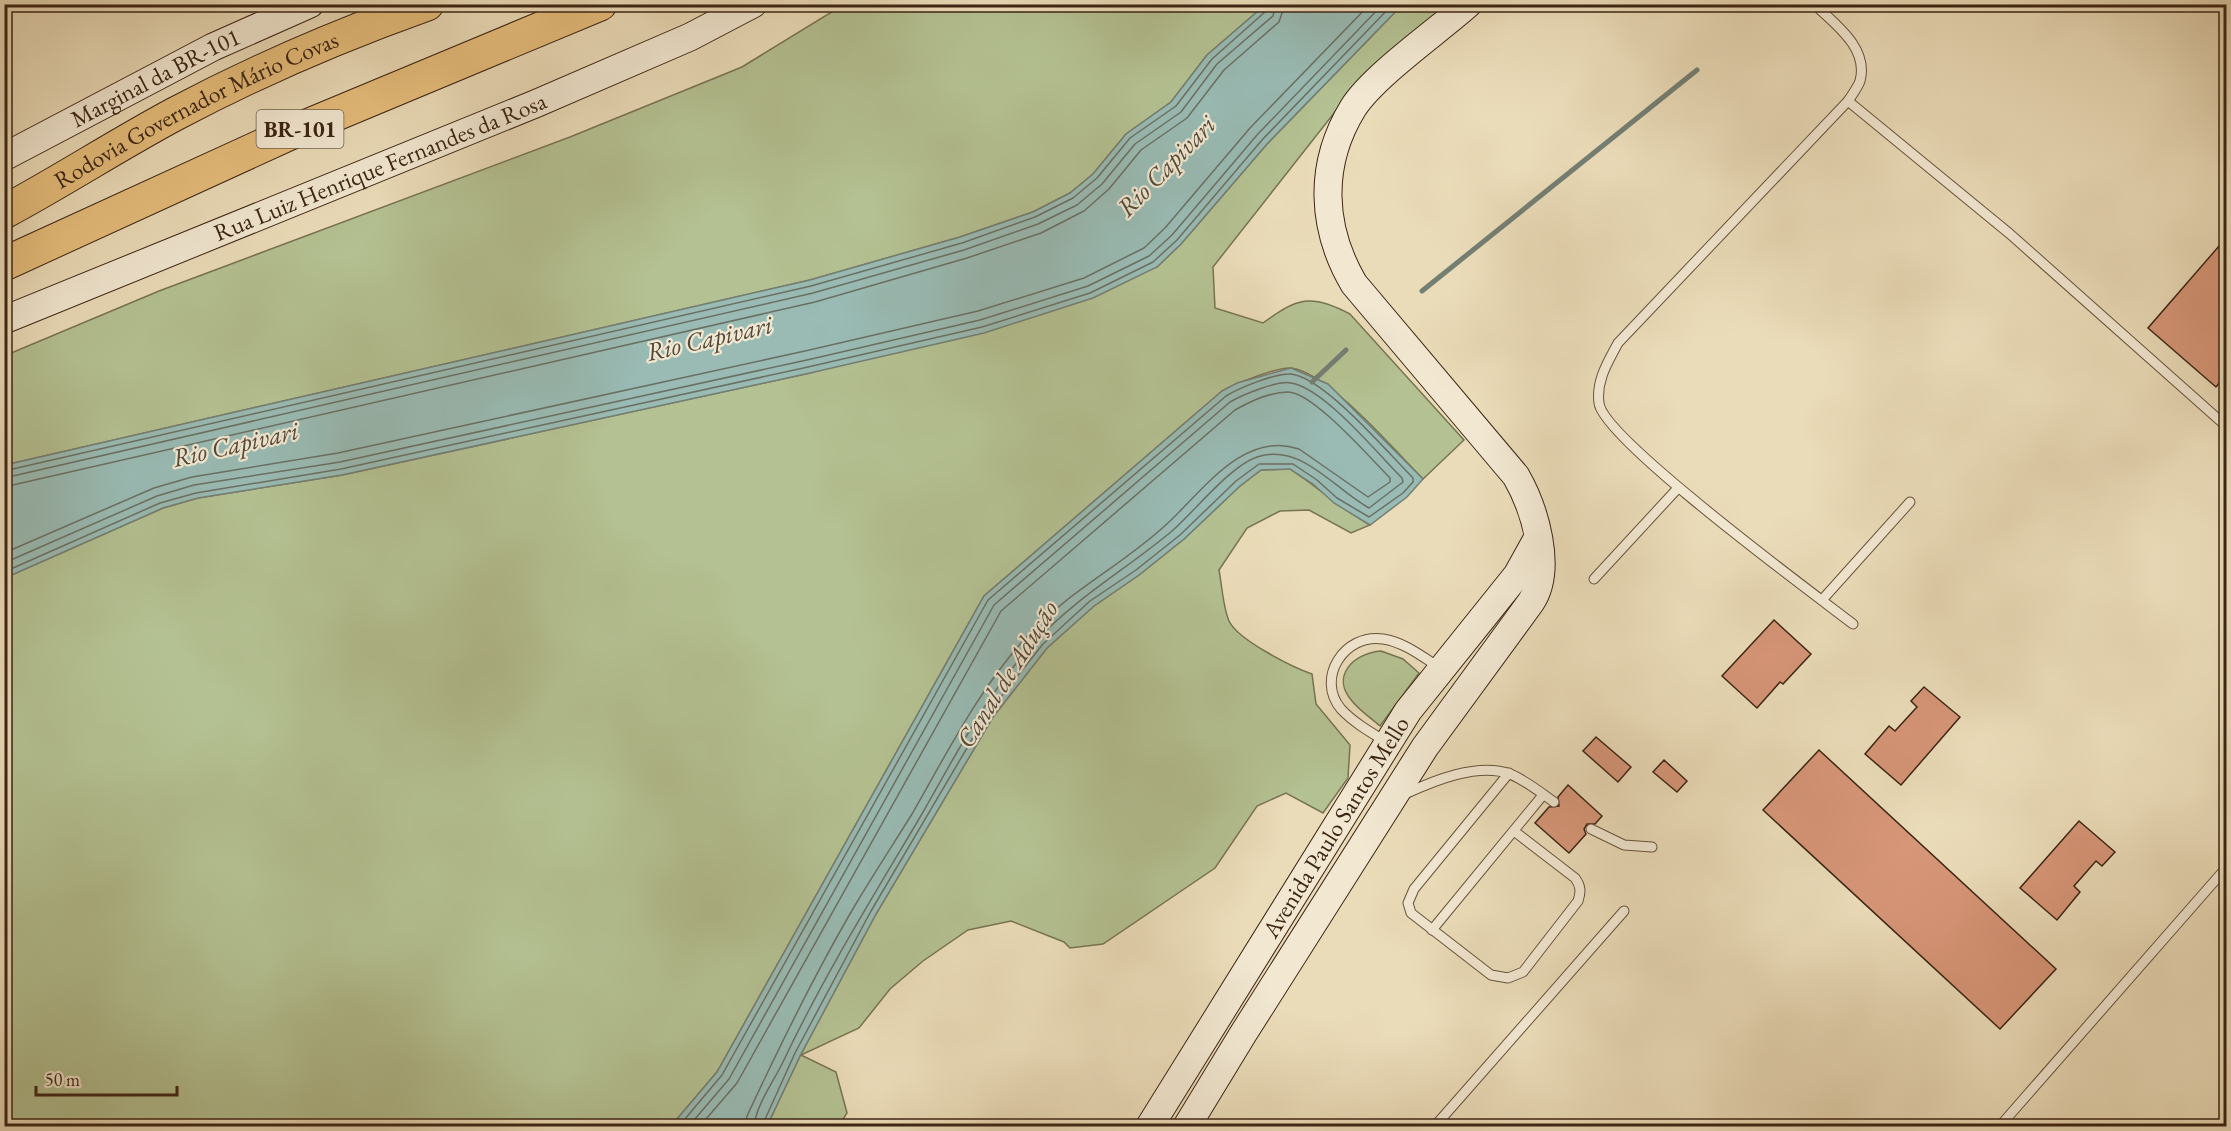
<svg xmlns="http://www.w3.org/2000/svg" width="2231" height="1131" font-family="'EB Garamond',serif">
  <rect width="100%" height="100%" fill="#ebdcb9"/>
  <filter id="stains"><feTurbulence type="fractalNoise" baseFrequency=".00333" numOctaves="4"/><feColorMatrix values="0 0 0 0 .2 0 0 0 0 .09 0 0 0 0 .02 0 0 0 .5 -.17"/></filter>
  <radialGradient id="worn" r=".72"><stop offset=".6" stop-color="#630" stop-opacity="0"/><stop offset="1" stop-color="#630" stop-opacity=".3"/></radialGradient>
  <g fill="#b4c192" stroke="#787353" stroke-width="1.5">
    <polygon points="843,5 1265,5 1207,55 1171,102 1126,134 1093,174 1070,193 1033,212 960,237 810,280 5,465 4,356 159,291 570,137 742,67"/>
    <path d="M1402 5H1449L1349 94 1213 267 1215 308 1263 323C1297 298 1311 293 1350 314L1464 440 1423 479C1396 452 1328 372 1291 368 1277 367 1235 384 1222 391L984 596 717 1072 671 1126H5L4 578 163 508 198 498 342 475 810 373 1157 267 1181 244 1267 144Z"/>
    <path d="M1290 469C1317 487 1341 508 1370 525L1351 533 1309 510 1280 511 1247 528 1219 570C1222 586 1223 607 1229 621 1238 640 1292 667 1312 674L1316 704 1350 745 1348 778 1323 813 1286 793 1257 806 1215 868 1103 944 1070 948 1064 942 1011 921 968 930 923 961 890 989 859 1028 801 1055 836 1072 847 1113 839 1126H767L800 1056 876 914 993 717 1047 648 1094 606 1139 575 1184 539 1240 486 1261 470Z"/>
    <path d="M1381 651 1403 659 1419 673 1380 726C1371 718 1360 711 1352 701 1330 676 1354 653 1381 651Z"/>
  </g>
  <g fill="#99bbb4" stroke="#747f74" stroke-width="1.5">
    <polygon points="1265,5 1402,5 1267,144 1181,244 1157,267 1093,298 984,333 810,373 342,475 198,498 163,508 5,578 5,465 810,280 960,237 1033,212 1070,193 1093,174 1126,134 1171,102 1207,55"/>
    <polygon points="1291,368 1328,384 1423,479 1407,497 1370,525 1334,503 1313,484 1290,469 1261,470 1240,486 1184,539 1139,575 1094,606 1047,648 993,717 876,914 800,1056 767,1126 671,1126 717,1072 984,596 1222,391 1237,383"/>
  </g>
  <g fill="none" stroke-linecap="round" stroke-linejoin="round">
    <g stroke="#6a7064" stroke-width="1.5">
      <polyline points="4,471 811,286 962,243 1035,217 1073,198 1097,178 1130,138 1176,106 1212,59 1266,11 1269,4"/>
      <polyline points="4,478 813,293 964,250 1038,224 1077,205 1102,184 1135,144 1181,112 1217,64 1273,16 1276,4"/>
      <polyline points="4,487 815,302 967,258 1041,233 1084,211 1109,189 1141,150 1187,118 1224,70 1279,22 1285,4"/>
      <polyline points="4,553 154,488 192,477 338,453 805,351 978,311 1084,278 1144,248 1165,228 1250,128 1370,4"/>
      <polyline points="4,563 157,496 194,485 340,462 807,360 980,320 1088,286 1149,256 1172,235 1257,135 1383,4"/>
      <polyline points="4,572 160,503 196,493 341,469 808,367 982,327 1090,293 1153,262 1177,240 1262,140 1393,4"/>
      <path d="M679 1126 722 1075 988 600 1226 396C1239 388 1275 373 1291 374 1325 378 1387 452 1413 478V482L1403 493 1369 517 1337 498 1317 480 1293 464H1259L1236 481 1180 535 1136 570 1090 601 1043 644 987 714 871 911 795 1053 762 1126"/>
      <path d="M689 1126 729 1079 994 605 1230 402C1242 395 1278 380 1291 383 1324 388 1377 453 1402 478L1403 482 1369 508C1334 489 1301 442 1257 457 1230 466 1194 512 1172 531 1128 568 1077 597 1038 639 987 691 955 757 919 819 871 900 822 979 782 1064 773 1082 756 1106 754 1126"/>
      <path d="M700 1126 737 1083 1001 611 1235 410C1249 402 1271 392 1288 392 1313 392 1371 459 1390 478V482L1368 497 1299 449C1245 430 1203 490 1169 522 1126 563 1072 589 1031 632 981 685 948 751 912 814 894 843 875 872 857 902 816 971 781 1043 747 1116L745 1126"/>
    </g>
    <g stroke="#747f74" stroke-width="5">
      <polyline points="1422,291 1697,70"/>
      <polyline points="1312,382 1346,350"/>
    </g>
  </g>
  <g fill="#d79678" stroke="#3c2514" stroke-width="1.5">
    <polygon points="2226,238 2226,375 2216,387 2148,328"/>
    <polygon points="1774,620 1811,654 1783,684 1780,682 1757,708 1722,676"/>
    <polygon points="1924,687 1960,717 1901,785 1865,754 1889,726 1895,731 1917,707 1911,701"/>
    <polygon points="1596,737 1631,767 1618,782 1583,751"/>
    <polygon points="1819,750 2056,969 2000,1029 1763,810"/>
    <polygon points="1664,760 1687,781 1677,792 1653,772"/>
    <polygon points="1568,785 1602,816 1595,824 1587,824 1584,829 1586,834 1569,853 1535,823 1549,807 1559,806 1558,797"/>
    <polygon points="2079,821 2115,852 2102,866 2096,861 2074,886 2080,892 2057,920 2020,888"/>
  </g>
  <g fill="none" stroke-linecap="round" stroke-linejoin="round">
    <defs>
      <g id="lane">
        <path d="M1814 4C1835 24 1869 48 1860 81 1858 87 1852 95 1848 101L1618 343C1608 362 1596 380 1599 403 1602 438 1814 594 1853 624"/>
        <polyline points="1848,101 2010,234 2226,426"/>
        <polyline points="1594,579 1678,488"/>
        <polyline points="1822,600 1910,502"/>
        <path d="M1385 741C1370 732 1353 722 1341 709 1315 678 1345 633 1383 639 1404 642 1423 657 1440 668"/>
        <path d="M1509 773 1414 889 1408 903 1411 913 1491 975 1508 978 1523 972 1578 901C1581 892 1581 886 1575 878L1514 831"/>
        <path d="M1405 794C1433 781 1478 762 1510 774 1525 780 1540 792 1554 802"/>
        <polyline points="1591,829 1624,845 1652,847"/>
        <polyline points="1432,930 1543,795"/>
        <polyline points="1435,1126 1624,911"/>
        <polyline points="2000,1126 2226,868"/>
      </g>
      <g id="secondary">
        <path id="s1" d="M4 157 213 47 310 4"/>
        <path id="s2" d="M4 320 535 104 690 37 753 4"/>
        <path id="s3" d="M1150 1126 1408 711 1517 575 1537 539"/>
        <path d="M1187 1126 1243 1034 1425 747 1531 602C1553 569 1535 509 1516 476L1354 284C1321 228 1318 165 1353 108 1373 76 1438 31 1468 4"/>
      </g>
      <g id="highway">
        <path id="s4" d="M4 212C62 181 117 145 175 114 256 71 340 35 427 4"/>
        <polyline points="4,264 288,134 600,4"/>
      </g>
    </defs>
    <use href="#lane" stroke="#68533d" stroke-width="11"/>
    <use href="#secondary" stroke="#3c2514" stroke-width="29"/>
    <use href="#highway" stroke="#3c2514" stroke-width="35"/>
    <use href="#lane" stroke="#f2e8d2" stroke-width="9"/>
    <use href="#secondary" stroke="#f2e8d2" stroke-width="27"/>
    <use href="#highway" stroke="#e6be7c" stroke-width="33"/>
  </g>
  <g text-anchor="middle" stroke-width="4.5" stroke-linejoin="round" paint-order="stroke">
    <rect fill="#f2e8d2" stroke="#73604d" stroke-width="1.5" x="256.5" y="110" width="87" height="38" rx="4.5"/>
    <g font-size="22" font-weight="bold" fill="#3c2514">
      <text x="300" y="137">BR-101</text>
    </g>
    <g font-size="24" fill="#3c2514" stroke="#f2e8d2">
      <text dy="8" stroke="none"><textPath href="#s1" startOffset="171">Marginal da BR-101</textPath></text>
      <text dy="8" stroke="none"><textPath href="#s4" startOffset="218">Rodovia Governador Mário Covas</textPath></text>
      <text dy="8" stroke="none"><textPath href="#s2" startOffset="406">Rua Luiz Henrique Fernandes da Rosa</textPath></text>
      <text dy="8" stroke="none"><textPath href="#s3" startOffset="352">Avenida Paulo Santos Mello</textPath></text>
    </g>
    <g font-size="26" font-style="italic" fill="#534a3c" stroke="#f2e8d2">
      <text transform="translate(1166 166) rotate(-46)" y="9">Rio Capivari</text>
      <text transform="translate(709 338) rotate(-13)" y="9">Rio Capivari</text>
      <text transform="translate(235 444) rotate(-13)" y="9">Rio Capivari</text>
      <text transform="translate(1007 674) rotate(-58)" y="9">Canal de Adução</text>
    </g>
  </g>
  <rect width="2231" height="1131" fill="none" stroke="#ebdcb9" stroke-width="24"/>
  <rect x="6" y="6" width="2219" height="1119" fill="none" stroke="#3c2514" stroke-width="3"/>
  <rect x="12" y="12" width="2207" height="1107" fill="none" stroke="#3c2514" stroke-width="1.5"/>
  <path d="M36 1086v9h141v-9" fill="none" stroke="#3c2514" stroke-width="3"/>
  <text x="45" y="1086" font-size="18" fill="#3c2514" stroke="#f2e8d2" stroke-width="4.5" paint-order="stroke">50 m</text>
  <rect width="100%" height="100%" filter="url(#stains)"/>
  <rect width="100%" height="100%" fill="url(#worn)"/>
</svg>
